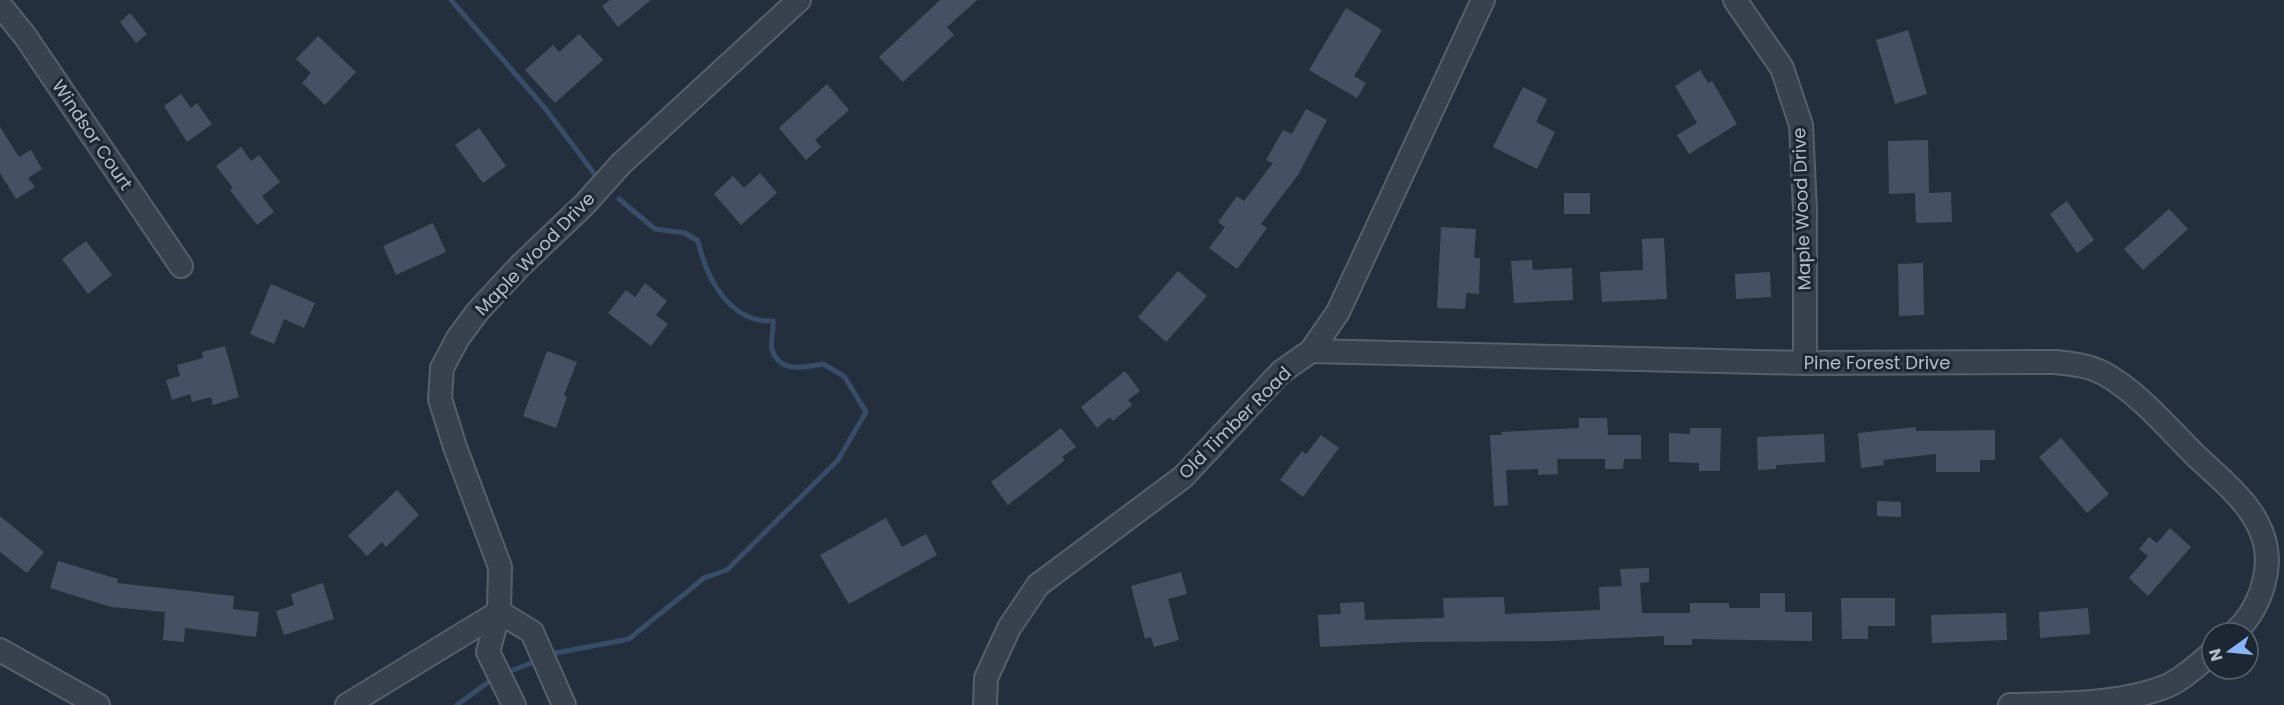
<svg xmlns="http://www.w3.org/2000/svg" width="2284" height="705" font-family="Poppins,sans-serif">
  <rect width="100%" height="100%" fill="#242f3e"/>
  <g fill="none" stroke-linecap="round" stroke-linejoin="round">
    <g stroke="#394c67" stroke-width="5">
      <polyline points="451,0 544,107 596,176"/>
      <path d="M556 653 629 639 704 578 727 570 838 460 866 412 844 376 823 364C806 367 780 374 772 350 770 342 774 330 773 321 729 323 706 277 698 241L685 233 655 229 619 199"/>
      <polyline points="511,671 536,661"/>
      <polyline points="457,705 487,683"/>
    </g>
  </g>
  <g fill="#455162">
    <polygon points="610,0 651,0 618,27 602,6"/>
    <polygon points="940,0 977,0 947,27 954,35 903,82 879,57"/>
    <polygon points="1346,8 1382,30 1354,76 1366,83 1357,98 1309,70"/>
    <polygon points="130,13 147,34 136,43 120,22"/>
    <polygon points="1908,30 1927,94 1895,104 1876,40"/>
    <polygon points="579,34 603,60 555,103 525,70 553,45 559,52"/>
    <polygon points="318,36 356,72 325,105 302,83 311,73 296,59"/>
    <polygon points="1700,70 1708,83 1712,81 1737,124 1689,154 1677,135 1697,123 1675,86"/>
    <polygon points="827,84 849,110 815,140 821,147 806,160 779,128"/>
    <polygon points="1523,87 1547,99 1536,122 1555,132 1537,169 1493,147"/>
    <polygon points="181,94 191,108 197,103 212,124 187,142 164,106"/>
    <polygon points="1306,109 1327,120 1298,175 1261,224 1267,228 1237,269 1209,248 1225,227 1218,222 1237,196 1244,201 1273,163 1266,160 1283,130 1292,134"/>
    <polygon points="0,127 19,157 31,150 42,169 28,178 35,187 16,199 0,173"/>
    <polygon points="479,128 506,166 483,183 455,145"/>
    <polygon points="1928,140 1929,193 1951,192 1952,222 1916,223 1915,193 1889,194 1888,141"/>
    <polygon points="241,147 251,161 259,155 280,182 262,196 274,212 257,225 230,190 233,188 216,166"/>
    <polygon points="760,173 777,193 741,225 714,194 733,176 744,188"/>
    <rect x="1564" y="193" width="26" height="21"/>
    <polygon points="2067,201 2094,240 2077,253 2050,214"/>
    <polygon points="2169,209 2188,229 2143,270 2124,249"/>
    <polygon points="433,223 446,252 396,275 383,246"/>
    <polygon points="1441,227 1476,229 1474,258 1480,258 1479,294 1466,293 1465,309 1437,308"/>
    <polygon points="1664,238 1667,299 1602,302 1600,272 1643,270 1642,239"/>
    <polygon points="86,241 112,275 88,294 62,259"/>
    <polygon points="1532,260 1533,270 1572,268 1573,300 1514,303 1511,261"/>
    <polygon points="1923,263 1924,315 1899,316 1898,264"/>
    <polygon points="1178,271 1207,296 1166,342 1138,317"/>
    <polygon points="1770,272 1771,297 1736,299 1735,274"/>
    <polygon points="645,283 667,301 656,315 668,324 651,346 608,313 626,290 635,297"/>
    <polygon points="271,284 315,303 304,328 284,319 274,344 250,334"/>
    <polygon points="225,346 239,397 213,405 211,397 192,402 190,394 172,400 166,380 180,376 177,365 203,358 202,352"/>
    <polygon points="547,351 577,362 564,395 567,397 556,428 523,416"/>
    <polygon points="1125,371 1140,391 1128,400 1132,405 1113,421 1110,417 1097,428 1081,407"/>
    <polygon points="1579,418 1607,418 1608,435 1641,435 1641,459 1624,459 1623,469 1605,469 1605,459 1557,459 1558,474 1538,475 1538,469 1506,470 1508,505 1494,506 1490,435 1502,435 1501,432 1579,428"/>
    <polygon points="1916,427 1916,431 1995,430 1995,460 1980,460 1980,472 1936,472 1936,454 1883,460 1884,465 1861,468 1858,433"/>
    <polygon points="1061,428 1076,447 1062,457 1065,460 1008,505 991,482"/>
    <polygon points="1690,428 1721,428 1720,471 1699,471 1699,463 1669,462 1669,433 1690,434"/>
    <polygon points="1824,434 1825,462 1776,465 1776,469 1758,470 1757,437"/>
    <polygon points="1321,435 1339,448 1303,497 1280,480 1302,451 1306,454"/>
    <polygon points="2061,438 2109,494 2087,513 2039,457"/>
    <polygon points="397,490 419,515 386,547 382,542 367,556 348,536"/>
    <polygon points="1877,501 1901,502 1901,517 1877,516"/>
    <polygon points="0,516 44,552 27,573 0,552"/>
    <polygon points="886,518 902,547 926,534 937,555 849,604 820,555"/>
    <polygon points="2170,528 2191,547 2148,596 2129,578 2148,556 2139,549 2149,537 2157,543"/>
    <polygon points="58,561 118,579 117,583 234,596 233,609 259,612 256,637 185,628 184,642 163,640 165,612 111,607 50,588"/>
    <polygon points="1649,568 1649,582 1640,583 1642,613 1690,613 1690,603 1729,603 1729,608 1760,608 1760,593 1785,593 1785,612 1812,612 1812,641 1692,639 1692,645 1664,645 1664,636 1551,641 1411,642 1320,647 1318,615 1341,614 1340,603 1364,602 1365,620 1444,618 1443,598 1504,597 1505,614 1600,610 1599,587 1622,586 1620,569"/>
    <polygon points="1181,572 1187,594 1168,599 1179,640 1154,647 1151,637 1145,639 1131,586"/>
    <polygon points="323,583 334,619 284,635 276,611 294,605 291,594"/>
    <polygon points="1841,598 1895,598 1895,626 1868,626 1868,639 1842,639"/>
    <polygon points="2088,608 2090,634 2040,638 2039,612"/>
    <polygon points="2006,613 2007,640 1932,643 1931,615"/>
  </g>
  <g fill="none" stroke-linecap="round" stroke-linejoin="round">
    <defs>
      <g id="minor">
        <polyline points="1735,0 1782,68 1801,125 1805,210 1805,363"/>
        <polyline points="0,5 25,36 181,266"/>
        <path d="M1311 351 1805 363 2055 362C2071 364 2088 365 2103 373 2138 392 2167 427 2195 455 2215 474 2240 494 2254 517 2258 524 2263 535 2265 543 2272 574 2258 612 2234 633"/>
        <polyline points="499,612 532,632 564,705"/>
        <polyline points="0,650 98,705"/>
        <polyline points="347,705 499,612"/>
        <polyline points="514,705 488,652 499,612 500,567 455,447 440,399 442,368 458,338 478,311 520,266 584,205 621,164 799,0"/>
        <polyline points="985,705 986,678 1009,628 1038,585 1183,477 1281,372 1311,351 1338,312 1483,0"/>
        <path d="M2010 705C2062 704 2119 705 2167 686 2183 679 2199 664 2212 653"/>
      </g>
    </defs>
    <use href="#minor" stroke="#565f6c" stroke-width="26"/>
    <use href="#minor" stroke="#38414e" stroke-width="22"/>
  </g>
  <g text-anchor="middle" stroke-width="6" stroke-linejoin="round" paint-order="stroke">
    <g font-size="18" fill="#b4bcc9" stroke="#1d2633">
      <text transform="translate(92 135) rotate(56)" y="6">Windsor Court</text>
      <text transform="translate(1802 209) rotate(-92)" y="6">Maple Wood Drive</text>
      <text transform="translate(535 254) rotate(-46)" y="6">Maple Wood Drive</text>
      <text x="1877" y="369">Pine Forest Drive</text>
      <text transform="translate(1235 423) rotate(-45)" y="6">Old Timber Road</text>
    </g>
  </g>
  <g transform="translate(2230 651) rotate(255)"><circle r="28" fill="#1d2633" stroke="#59626f" stroke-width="1.5"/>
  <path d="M0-4.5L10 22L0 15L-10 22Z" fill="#8ab4f8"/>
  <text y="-9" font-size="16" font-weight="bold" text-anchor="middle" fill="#b4bcc9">N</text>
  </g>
</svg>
